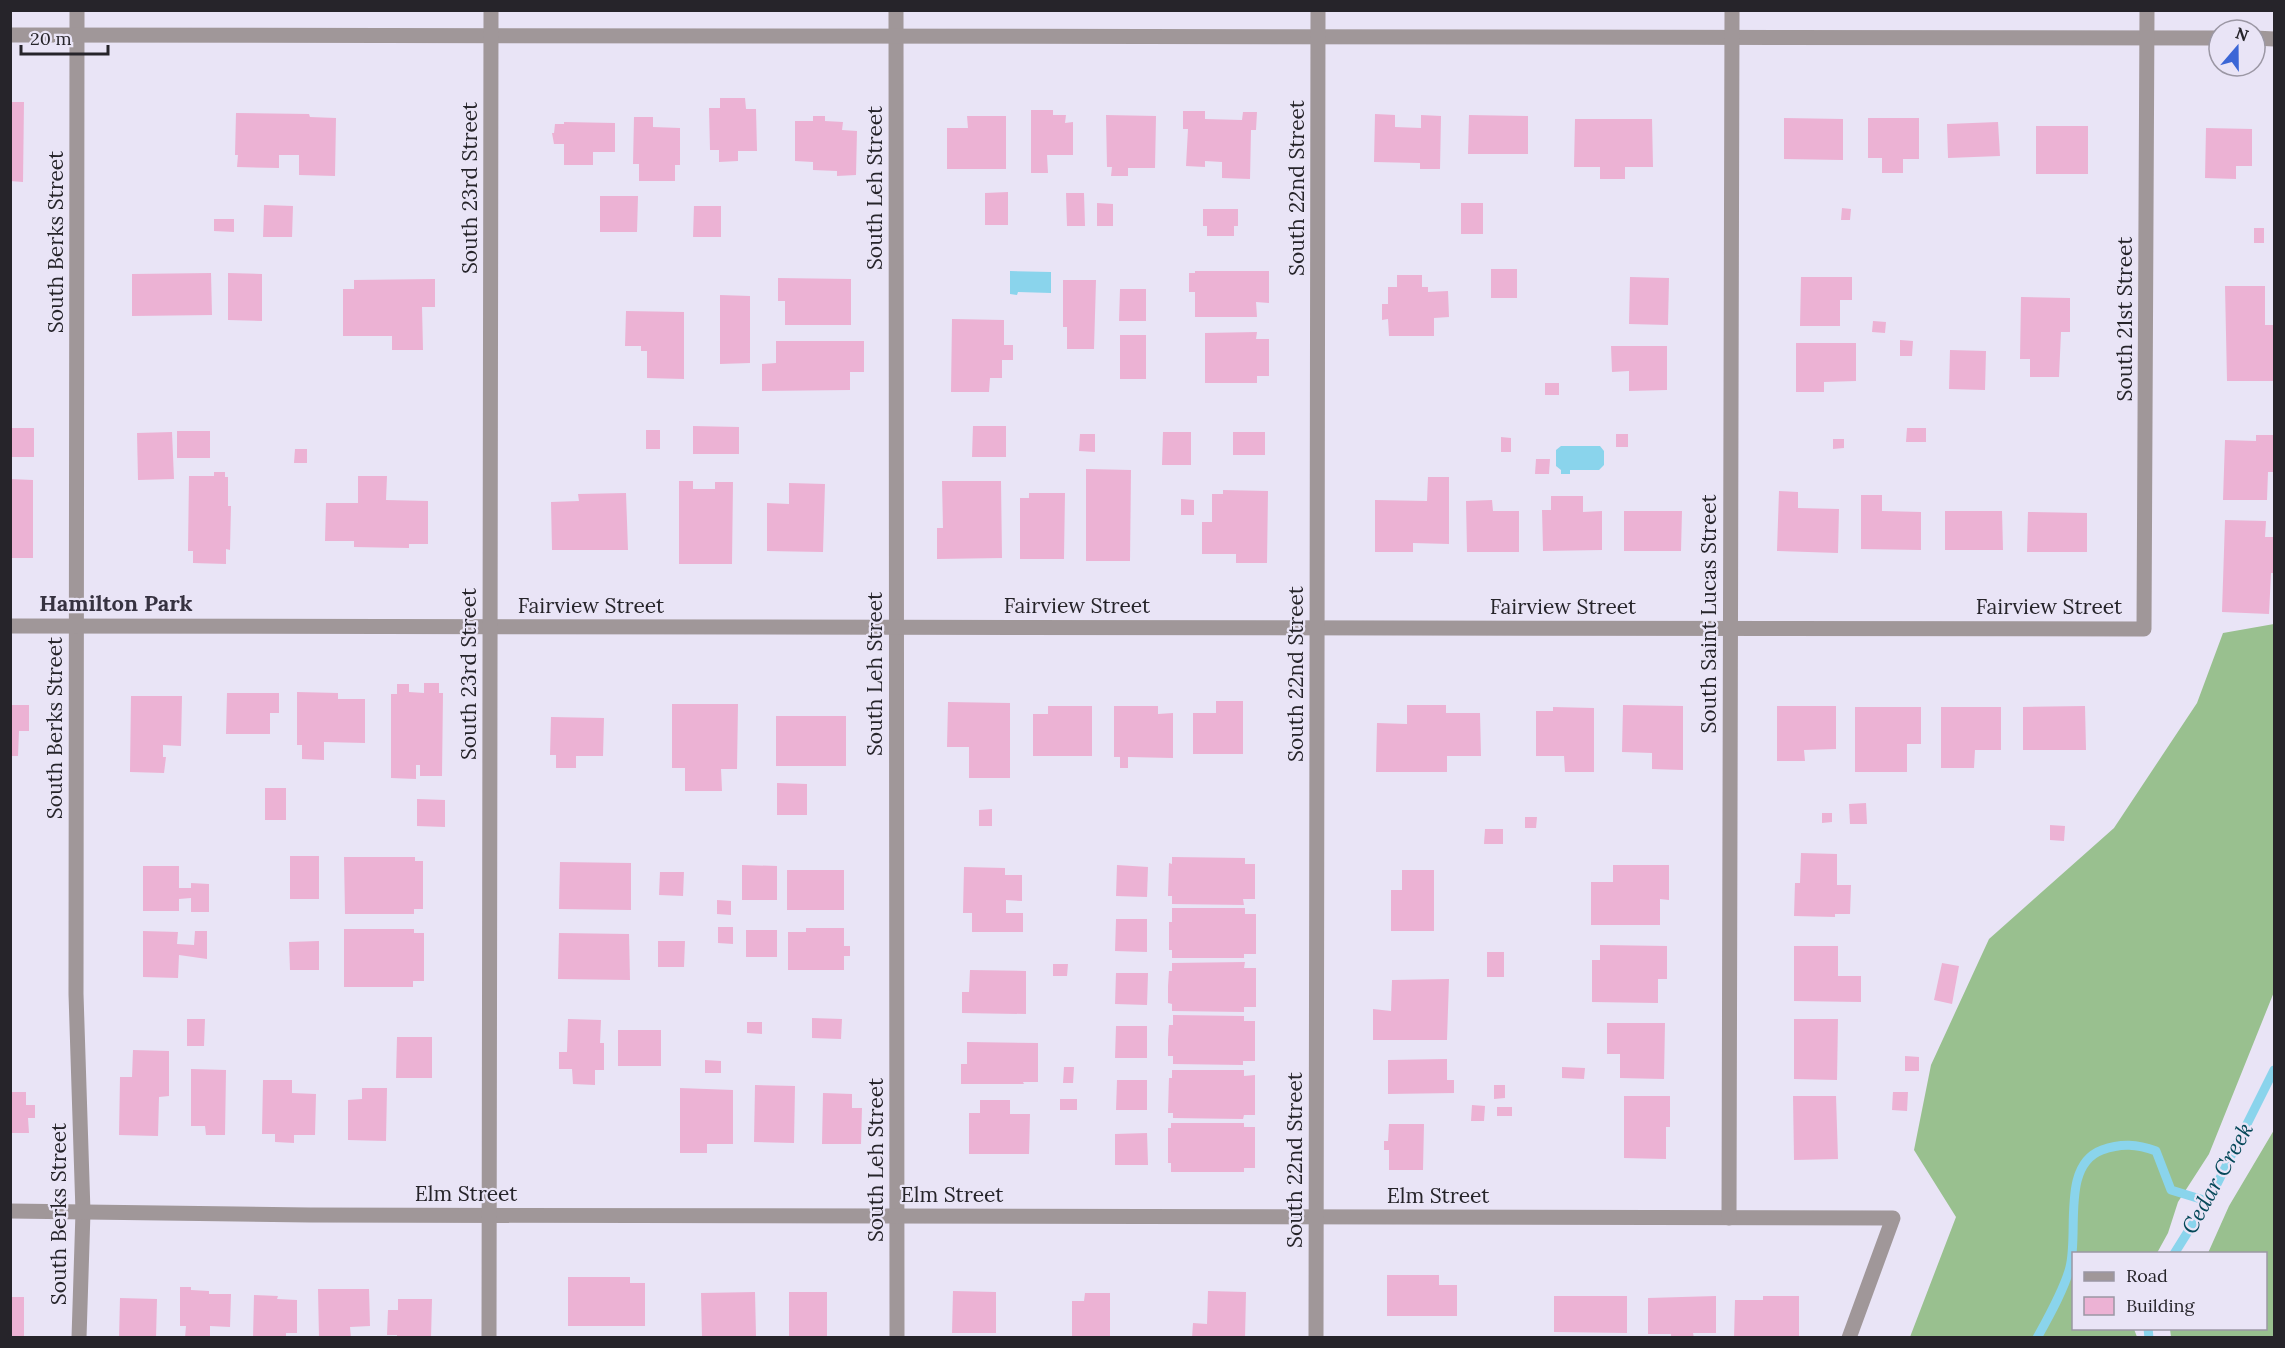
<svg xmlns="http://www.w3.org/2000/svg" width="2285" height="1348" font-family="Lora,serif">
  <rect width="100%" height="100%" fill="#e9e4f6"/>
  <g fill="#99c08f">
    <polygon points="2274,624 2274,992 2209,1154 2178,1202 2168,1233 2157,1253 2074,1254 2074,1328 2134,1329 2137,1337 1910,1337 1956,1217 1914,1150 1931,1065 1989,939 2114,828 2197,703 2223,633"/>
    <polygon points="2274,1130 2274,1337 2171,1337 2170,1329 2266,1328 2266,1254 2208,1253 2229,1206"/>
  </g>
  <g fill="#8ad4ec">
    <polygon points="1010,271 1051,272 1051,293 1018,292 1017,295 1010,294"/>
    <polygon points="1561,446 1600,446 1604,451 1604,465 1599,470 1570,470 1570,474 1561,474 1561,470 1556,466 1556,450"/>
  </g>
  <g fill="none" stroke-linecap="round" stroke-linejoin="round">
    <g stroke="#8ad4ec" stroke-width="9">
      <polyline points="2174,1254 2214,1190 2274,1070"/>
      <polyline points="2148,1328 2149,1338"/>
      <path d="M2037 1338C2048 1318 2065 1288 2070 1267 2079 1232 2061 1165 2102 1150 2121 1143 2137 1144 2156 1151L2171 1190 2207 1201"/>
    </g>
  </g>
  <g fill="#ecb2d4">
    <polygon points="720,98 745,98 746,109 756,109 757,151 738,151 738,161 719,162 719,150 710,150 709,108 720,108"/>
    <polygon points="10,102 24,102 23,182 10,181"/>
    <polygon points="1031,110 1053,110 1053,115 1066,115 1065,123 1073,122 1073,155 1047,155 1048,173 1031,173"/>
    <polygon points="1183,111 1205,111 1205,119 1242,120 1243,112 1257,112 1256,130 1251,130 1250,179 1222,178 1222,162 1205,161 1205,167 1186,166 1188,129 1183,129"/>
    <polygon points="236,113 309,114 310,117 336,118 335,176 299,175 299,155 279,155 279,168 237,167 238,155 235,155"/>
    <polygon points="1375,114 1395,115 1395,127 1421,128 1421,115 1441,116 1440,169 1420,169 1420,163 1374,162"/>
    <polygon points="1106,115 1156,116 1155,168 1128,168 1128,176 1111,176 1112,167 1107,167"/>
    <polygon points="1469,115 1528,116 1528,154 1468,154"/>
    <polygon points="813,116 825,116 825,121 843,122 842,130 857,131 856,175 837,176 837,171 813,170 813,162 795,161 795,121 813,121"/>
    <polygon points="967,116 1006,116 1006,169 947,169 947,128 968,128"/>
    <polygon points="634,117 653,117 653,127 680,128 680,165 675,165 675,181 639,181 639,164 633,164"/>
    <polygon points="1784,118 1843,119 1843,160 1784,159"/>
    <polygon points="1868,118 1919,118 1919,159 1903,159 1903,173 1882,173 1882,158 1868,158"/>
    <polygon points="1575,119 1652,119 1653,167 1625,167 1625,179 1600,179 1600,167 1574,167"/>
    <polygon points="564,122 615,123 615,152 593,152 593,165 564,165 564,144 554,144 552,133 554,133 555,124 564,124"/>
    <polygon points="1998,122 2000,156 1948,158 1947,124"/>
    <rect x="2036" y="126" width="52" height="48"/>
    <polygon points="2206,128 2252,129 2252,166 2236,166 2236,179 2205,178"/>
    <polygon points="1008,192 1008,225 985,225 985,193"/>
    <polygon points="1066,193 1084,193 1085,226 1067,226"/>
    <polygon points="600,196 638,196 637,232 600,232"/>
    <polygon points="1097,203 1113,204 1113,226 1097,226"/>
    <rect x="1461" y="203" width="22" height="31"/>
    <polygon points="264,205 293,206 292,237 263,237"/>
    <polygon points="694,206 721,206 721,237 693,237"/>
    <polygon points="1842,208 1851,209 1850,220 1841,220"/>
    <polygon points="1203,209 1238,209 1238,226 1234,226 1234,236 1207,236 1207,226 1203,226"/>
    <polygon points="214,219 234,219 234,232 214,231"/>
    <rect x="2254" y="228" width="10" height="15"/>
    <rect x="1491" y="269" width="26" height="29"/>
    <polygon points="1195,271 1269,271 1269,303 1256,302 1257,317 1195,317 1195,292 1189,292 1189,273 1195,273"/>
    <polygon points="211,273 212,315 132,316 132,274"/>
    <polygon points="228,273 262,274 262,321 228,320"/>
    <polygon points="1397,275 1422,275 1422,287 1428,287 1428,292 1448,291 1449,317 1434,318 1434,336 1389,336 1388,319 1382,320 1382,304 1388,304 1388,287 1397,287"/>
    <polygon points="1630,277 1669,278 1668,325 1629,324"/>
    <polygon points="1801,277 1852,277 1852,300 1840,300 1840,326 1800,326"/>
    <polygon points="778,278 851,279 851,325 785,325 785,301 778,301"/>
    <polygon points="435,279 435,307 422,307 423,350 392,350 392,336 343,336 343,289 354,289 354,280"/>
    <polygon points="1063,280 1096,280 1094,349 1067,349 1067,327 1063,327"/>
    <polygon points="2225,286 2265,286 2265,325 2274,325 2274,381 2227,381"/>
    <polygon points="1120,289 1146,289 1146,321 1119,321"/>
    <polygon points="720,295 750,296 750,363 720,364"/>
    <polygon points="2021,297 2070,298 2070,332 2061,332 2059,377 2030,377 2030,359 2020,359"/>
    <polygon points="626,311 684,312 684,379 647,378 647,351 641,351 641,346 625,346"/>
    <polygon points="952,319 1004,320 1004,345 1013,345 1013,360 1002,360 1002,378 990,378 989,392 951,392"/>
    <polygon points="1873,321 1886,322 1885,333 1872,332"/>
    <polygon points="1257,332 1256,339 1269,339 1269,376 1257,376 1257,383 1205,383 1205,333"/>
    <rect x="1120" y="335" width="26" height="44"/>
    <polygon points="1900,340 1913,341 1912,356 1900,356"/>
    <polygon points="776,341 864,341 864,372 850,372 850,390 762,391 762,364 776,363"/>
    <polygon points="1796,343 1856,343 1856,381 1824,382 1824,392 1796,392"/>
    <polygon points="1611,346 1667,346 1667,390 1629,391 1629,371 1612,372"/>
    <polygon points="1950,350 1986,351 1985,390 1949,389"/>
    <rect x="1545" y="383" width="14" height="12"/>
    <polygon points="693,426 739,427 739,454 693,454"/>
    <polygon points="973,426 1006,426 1006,457 972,457"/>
    <rect x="10" y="428" width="24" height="29"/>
    <polygon points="1907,428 1926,428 1926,442 1906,442"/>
    <rect x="646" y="430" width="14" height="19"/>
    <rect x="177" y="431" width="33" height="27"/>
    <polygon points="172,432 174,479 138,480 137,433"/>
    <polygon points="1163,432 1191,432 1191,465 1162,465"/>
    <rect x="1233" y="432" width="32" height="23"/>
    <polygon points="1080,434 1095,434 1095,452 1079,451"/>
    <rect x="1616" y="434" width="12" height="13"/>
    <polygon points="2256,435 2274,435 2274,472 2268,472 2267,500 2223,500 2225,440 2256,441"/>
    <polygon points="1501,437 1511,438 1511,452 1501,452"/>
    <polygon points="1833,439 1844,439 1844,448 1833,449"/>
    <polygon points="295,449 307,449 307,463 294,463"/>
    <polygon points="1536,459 1550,459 1549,474 1535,474"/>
    <polygon points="1086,469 1131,470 1130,561 1086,561"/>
    <polygon points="214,472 225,472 225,477 228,477 228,506 231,506 230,550 226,549 226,564 193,563 193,551 188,551 189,476 214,476"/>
    <polygon points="358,476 387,476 386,500 428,501 428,544 409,544 409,548 354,547 354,541 325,541 326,503 358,503"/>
    <polygon points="1428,477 1449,477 1449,544 1413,543 1413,552 1375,552 1375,500 1427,501"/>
    <polygon points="10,479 33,480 33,558 10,558"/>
    <polygon points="679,481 693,481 693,489 715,489 715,482 733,482 732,564 679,564"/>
    <polygon points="942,481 1001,481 1002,558 937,559 937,528 943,528"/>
    <polygon points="789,483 825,484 823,552 767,551 767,503 789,504"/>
    <polygon points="1223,490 1268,491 1267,563 1236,563 1236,554 1202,554 1202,522 1212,522 1212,494 1223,494"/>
    <polygon points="1779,491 1798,492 1798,508 1839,509 1838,553 1777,551"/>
    <polygon points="626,493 628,550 552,550 551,502 579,501 578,494"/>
    <polygon points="1029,493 1065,493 1064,559 1020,559 1020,498 1029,498"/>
    <polygon points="1861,495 1882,495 1882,511 1921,512 1921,550 1861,549"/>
    <polygon points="1551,496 1583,496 1583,512 1602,511 1602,550 1543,551 1542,510 1551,510"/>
    <polygon points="1181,499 1194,500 1194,515 1181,515"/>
    <polygon points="1492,500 1493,511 1519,511 1519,552 1467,552 1466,501"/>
    <polygon points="1624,511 1682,511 1681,551 1624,551"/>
    <polygon points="1945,511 2002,511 2003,550 1945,550"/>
    <polygon points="2028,512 2087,513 2087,552 2027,552"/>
    <polygon points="2225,520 2266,521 2265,537 2274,537 2274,573 2271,573 2269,614 2222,612"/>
    <polygon points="424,683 439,683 439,693 443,693 442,776 420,776 420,765 416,765 416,779 391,778 391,694 397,694 397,684 409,684 409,692 424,693"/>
    <polygon points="297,692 338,693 338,699 365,699 365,743 324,742 324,760 302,759 302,745 297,745"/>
    <polygon points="227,693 279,693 279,713 270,713 270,734 226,734"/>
    <polygon points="131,696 182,696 181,746 163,745 163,757 166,757 164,773 130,772"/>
    <polygon points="1216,701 1243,701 1243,754 1193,754 1193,713 1216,713"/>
    <polygon points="948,702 1010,703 1010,778 969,778 969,747 947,747"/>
    <polygon points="672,704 738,704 737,769 721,769 722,791 685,791 685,768 672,768"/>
    <polygon points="10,705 29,705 29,731 19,731 18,756 10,756"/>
    <polygon points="1407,705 1446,705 1446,713 1480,713 1481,756 1447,756 1447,772 1376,772 1377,723 1407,724"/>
    <polygon points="1623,705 1683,706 1683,770 1652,769 1652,753 1622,752"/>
    <polygon points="1048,706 1092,706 1092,756 1033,756 1033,714 1048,714"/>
    <polygon points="1114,706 1158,706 1158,714 1173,713 1173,758 1128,757 1128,768 1120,768 1120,757 1114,757"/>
    <polygon points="1777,706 1836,706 1836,749 1804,750 1805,761 1777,761"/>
    <polygon points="2085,706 2086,750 2023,750 2023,707"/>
    <polygon points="1553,707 1594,708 1594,772 1565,772 1564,756 1536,756 1536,711 1553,711"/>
    <polygon points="1855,707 1921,707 1921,744 1907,744 1907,772 1855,772"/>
    <polygon points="1941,707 2001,707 2001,750 1975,750 1974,768 1941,768"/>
    <rect x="776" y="716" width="70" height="50"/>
    <polygon points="551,717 604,718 603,756 576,756 576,768 556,768 556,755 550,755"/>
    <polygon points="777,783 807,784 807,815 777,815"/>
    <rect x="265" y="788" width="21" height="32"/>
    <polygon points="417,799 445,800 445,827 417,826"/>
    <polygon points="1866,803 1867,824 1850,824 1849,804"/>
    <polygon points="992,809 992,826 979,826 979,810"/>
    <polygon points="1822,813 1832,813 1832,822 1822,823"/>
    <polygon points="1525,817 1537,817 1536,828 1525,828"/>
    <polygon points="2050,825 2065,826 2064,841 2050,840"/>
    <polygon points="1485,829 1503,829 1503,844 1484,844"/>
    <polygon points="1801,853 1837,854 1837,885 1851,885 1850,914 1835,914 1835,917 1794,916 1795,883 1800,883"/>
    <rect x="290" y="856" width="29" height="43"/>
    <polygon points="344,857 415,857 415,861 423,861 423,909 414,909 414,914 345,914"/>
    <polygon points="1172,857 1245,858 1245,864 1255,864 1255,899 1243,899 1244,905 1172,904 1172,896 1168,896 1169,863 1172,864"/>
    <polygon points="560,862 631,863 631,910 559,909"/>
    <polygon points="742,865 777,866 777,900 742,900"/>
    <polygon points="1117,865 1148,867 1147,897 1116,896"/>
    <polygon points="1613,865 1669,865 1669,900 1660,899 1660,925 1591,925 1591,882 1613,882"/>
    <polygon points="143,866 179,866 179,888 191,888 191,883 209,884 209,912 191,912 191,898 179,899 179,911 143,911"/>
    <polygon points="964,867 1005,868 1005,875 1022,875 1022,901 1006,900 1006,913 1023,913 1023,932 972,932 972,913 963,913"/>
    <rect x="787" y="870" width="57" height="40"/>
    <polygon points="1402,870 1434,870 1434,931 1391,931 1391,890 1402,890"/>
    <polygon points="660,872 684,872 683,896 659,895"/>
    <polygon points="717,900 731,901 731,915 717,914"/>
    <polygon points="1172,908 1245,908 1245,914 1256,914 1256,954 1244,954 1244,958 1172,958 1172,950 1169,950 1169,922 1172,922"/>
    <polygon points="1116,919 1147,919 1147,952 1115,951"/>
    <polygon points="718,927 733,927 733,944 718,943"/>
    <polygon points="806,928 844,928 844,946 850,946 850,956 844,956 844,970 788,970 788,932 806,932"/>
    <polygon points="344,929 414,929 414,933 424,933 424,981 413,981 413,987 344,987"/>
    <rect x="746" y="930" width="31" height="27"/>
    <polygon points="143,931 178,932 177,944 194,945 195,931 207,931 207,959 179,955 178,978 143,977"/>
    <polygon points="559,933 629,934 630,980 558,979"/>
    <polygon points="319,941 319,970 290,970 289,942"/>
    <polygon points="658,941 685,941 684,967 658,967"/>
    <polygon points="1600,945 1667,946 1667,979 1658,979 1658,1003 1592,1002 1592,960 1600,960"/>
    <polygon points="1794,946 1838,946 1838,976 1861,976 1861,1002 1794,1001"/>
    <rect x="1487" y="952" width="17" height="25"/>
    <polygon points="1245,962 1244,968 1256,968 1256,1007 1244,1007 1244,1012 1172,1011 1172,1004 1168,1003 1168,986 1169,971 1172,971 1172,963"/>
    <polygon points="1942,963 1959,966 1952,1004 1934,1000"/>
    <polygon points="1053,964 1068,964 1067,976 1053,976"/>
    <polygon points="970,970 1026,971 1026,1014 962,1013 962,992 969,992"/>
    <polygon points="1116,973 1148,973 1147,1005 1115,1004"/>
    <polygon points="1449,979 1447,1040 1373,1040 1373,1009 1391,1011 1392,980"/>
    <polygon points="1173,1015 1244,1016 1244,1021 1255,1021 1255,1061 1243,1061 1243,1065 1173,1064 1173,1056 1168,1056 1168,1040 1169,1025 1173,1025"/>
    <polygon points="812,1018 842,1019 841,1039 812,1038"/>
    <polygon points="187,1019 205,1019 204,1046 187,1046"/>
    <polygon points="568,1019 601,1020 600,1043 604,1043 604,1070 595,1070 595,1085 573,1084 572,1069 559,1069 559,1052 567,1052"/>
    <polygon points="1794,1019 1838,1019 1837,1080 1794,1079"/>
    <polygon points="747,1022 762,1022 762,1034 747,1033"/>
    <polygon points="1607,1023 1665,1023 1664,1079 1620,1078 1620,1054 1607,1054"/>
    <polygon points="1116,1026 1147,1026 1147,1058 1115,1058"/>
    <rect x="618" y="1030" width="43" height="36"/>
    <polygon points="397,1037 432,1037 432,1078 396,1078"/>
    <polygon points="967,1042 1038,1043 1038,1082 1023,1082 1024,1084 961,1084 961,1064 967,1064"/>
    <polygon points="133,1050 169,1051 169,1096 159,1097 158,1136 119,1135 120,1077 132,1077"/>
    <polygon points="1905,1056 1919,1057 1919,1071 1905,1071"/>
    <polygon points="1447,1059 1447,1080 1454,1080 1454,1093 1388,1094 1388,1060"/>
    <polygon points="705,1060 721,1061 721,1073 705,1073"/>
    <polygon points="1064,1067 1074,1067 1073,1083 1063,1083"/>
    <polygon points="1562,1067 1585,1068 1584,1079 1562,1078"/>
    <polygon points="191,1069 226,1070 225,1135 206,1135 205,1126 191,1126"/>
    <polygon points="1172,1070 1244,1070 1244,1076 1255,1075 1255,1115 1244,1115 1243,1119 1173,1118 1173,1113 1168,1113 1169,1078 1172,1078"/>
    <polygon points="263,1080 292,1080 292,1093 316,1094 315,1135 294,1135 294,1143 275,1142 275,1134 262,1134"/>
    <polygon points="1117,1080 1147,1080 1147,1110 1116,1110"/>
    <polygon points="755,1085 795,1086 794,1143 754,1142"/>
    <polygon points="1494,1085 1505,1085 1505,1098 1494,1099"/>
    <polygon points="362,1088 387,1088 386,1141 348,1140 348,1100 362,1099"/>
    <polygon points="680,1088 733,1090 733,1144 707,1144 707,1153 680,1153"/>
    <polygon points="10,1092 26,1092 26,1105 35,1105 35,1118 28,1118 29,1133 10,1133"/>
    <polygon points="1893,1092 1908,1092 1907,1111 1892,1110"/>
    <polygon points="823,1093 852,1094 852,1108 862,1108 861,1144 822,1144"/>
    <polygon points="1624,1096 1670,1096 1670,1127 1666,1127 1666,1159 1624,1158"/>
    <polygon points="1793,1096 1836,1096 1838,1159 1794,1160"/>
    <rect x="1060" y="1099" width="17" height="11"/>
    <polygon points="980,1100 1010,1100 1010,1114 1030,1114 1029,1154 969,1154 969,1113 980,1113"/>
    <polygon points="1472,1105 1485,1106 1484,1121 1471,1121"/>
    <rect x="1497" y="1107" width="15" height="9"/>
    <polygon points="1171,1123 1244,1123 1244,1127 1255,1127 1255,1168 1244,1168 1244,1172 1171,1172 1171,1163 1168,1163 1168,1128 1171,1128"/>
    <polygon points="1389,1124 1424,1124 1423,1170 1389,1170 1389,1150 1384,1150 1384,1141 1388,1141"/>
    <polygon points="1147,1133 1148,1165 1115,1165 1115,1134"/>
    <polygon points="1387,1275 1439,1275 1439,1285 1457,1285 1457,1316 1387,1316"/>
    <polygon points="568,1277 630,1277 630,1283 645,1283 645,1326 568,1326"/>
    <polygon points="180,1287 191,1287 191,1290 209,1291 209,1294 231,1294 230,1327 210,1326 210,1338 185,1338 186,1326 180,1326"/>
    <polygon points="318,1289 369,1289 370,1326 350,1327 351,1338 319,1338"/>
    <polygon points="953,1291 996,1292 996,1333 952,1333"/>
    <polygon points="1208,1291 1246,1292 1245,1338 1192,1338 1193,1323 1207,1324"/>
    <polygon points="755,1292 756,1336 702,1337 701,1293"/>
    <rect x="789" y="1292" width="38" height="46"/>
    <polygon points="1085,1293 1110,1293 1110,1338 1072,1338 1072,1301 1084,1301"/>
    <polygon points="254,1295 278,1296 277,1299 297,1300 297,1333 286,1333 286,1338 253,1338"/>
    <polygon points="1554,1296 1627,1296 1627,1333 1554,1332"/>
    <polygon points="1716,1296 1716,1333 1693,1333 1694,1338 1671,1338 1671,1334 1648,1334 1648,1298"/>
    <polygon points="1763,1296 1799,1296 1799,1338 1734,1338 1735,1300 1763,1300"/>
    <rect x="10" y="1297" width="14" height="41"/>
    <polygon points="120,1298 157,1299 156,1338 119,1338"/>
    <polygon points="398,1299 432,1299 431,1338 397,1338 397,1335 387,1335 388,1310 398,1310"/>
  </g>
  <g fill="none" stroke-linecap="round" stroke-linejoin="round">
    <g stroke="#a09799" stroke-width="15">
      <polyline points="77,10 76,994 83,1212 79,1338"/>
      <polyline points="896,10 897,1338"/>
      <polyline points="10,35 2219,38"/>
      <polyline points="2255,38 2274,39"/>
      <polyline points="10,626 2144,629 2147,10"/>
      <polyline points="10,1211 310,1215 1893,1218 1849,1338"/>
      <polyline points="1729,1218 1732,10"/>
      <polyline points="489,1338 491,10"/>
      <polyline points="1316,1338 1318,10"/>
    </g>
  </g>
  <g text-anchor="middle" stroke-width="4.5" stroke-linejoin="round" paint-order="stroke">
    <g font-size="21" fill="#26242a" stroke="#e9e4f6">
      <text transform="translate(470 188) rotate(-90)" y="7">South 23rd Street</text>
      <text transform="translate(875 188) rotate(-90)" y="7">South Leh Street</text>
      <text transform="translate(1297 188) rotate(-90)" y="7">South 22nd Street</text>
      <text transform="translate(56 242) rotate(-90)" y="7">South Berks Street</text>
      <text transform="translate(2125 319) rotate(-90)" y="7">South 21st Street</text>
      <text x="591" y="613">Fairview Street</text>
      <text x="1077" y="613">Fairview Street</text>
      <text x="1563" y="614">Fairview Street</text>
      <text x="2049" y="614">Fairview Street</text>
      <text transform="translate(1709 614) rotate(-90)" y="7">South Saint Lucas Street</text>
      <text transform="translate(469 674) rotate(-90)" y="7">South 23rd Street</text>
      <text transform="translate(875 674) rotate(-90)" y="7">South Leh Street</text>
      <text transform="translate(1296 674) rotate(-90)" y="7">South 22nd Street</text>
      <text transform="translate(55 728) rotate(-90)" y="7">South Berks Street</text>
      <text transform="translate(876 1160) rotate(-90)" y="7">South Leh Street</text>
      <text transform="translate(1295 1160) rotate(-90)" y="7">South 22nd Street</text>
      <text x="466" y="1201">Elm Street</text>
      <text x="952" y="1202">Elm Street</text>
      <text x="1438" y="1203">Elm Street</text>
      <text transform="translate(59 1214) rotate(-90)" y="7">South Berks Street</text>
    </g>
    <g font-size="22" font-weight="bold" fill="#363240" stroke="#e9e4f6">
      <text x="116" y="611">Hamilton Park</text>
    </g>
    <g font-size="22" font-style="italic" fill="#054859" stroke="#e9e4f6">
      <text transform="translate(2217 1178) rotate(-61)" y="8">Cedar Creek</text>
    </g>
  </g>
  <rect width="2285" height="1348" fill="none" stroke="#26242a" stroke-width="24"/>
  <rect x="2072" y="1252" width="195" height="78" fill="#e9e4f6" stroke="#9b97a4" stroke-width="1.5"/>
  <rect x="2084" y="1272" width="30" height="9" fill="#a09799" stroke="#9b97a4" stroke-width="1.5"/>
  <text x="2126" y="1282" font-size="18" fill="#26242a">Road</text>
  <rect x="2084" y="1297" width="30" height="18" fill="#ecb2d4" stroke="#9b97a4" stroke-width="1.5"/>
  <text x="2126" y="1312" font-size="18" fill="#26242a">Building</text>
  <g transform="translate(2237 48) rotate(20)"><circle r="28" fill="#e9e4f6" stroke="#9b97a4" stroke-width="1.5"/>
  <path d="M0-4.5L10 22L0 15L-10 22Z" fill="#3b66d6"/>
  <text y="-9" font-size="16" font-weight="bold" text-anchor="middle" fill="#26242a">N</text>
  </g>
  <path d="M21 45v9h87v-9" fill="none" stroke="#26242a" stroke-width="3"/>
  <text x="30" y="45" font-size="18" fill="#26242a" stroke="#e9e4f6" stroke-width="4.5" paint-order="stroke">20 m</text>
</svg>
